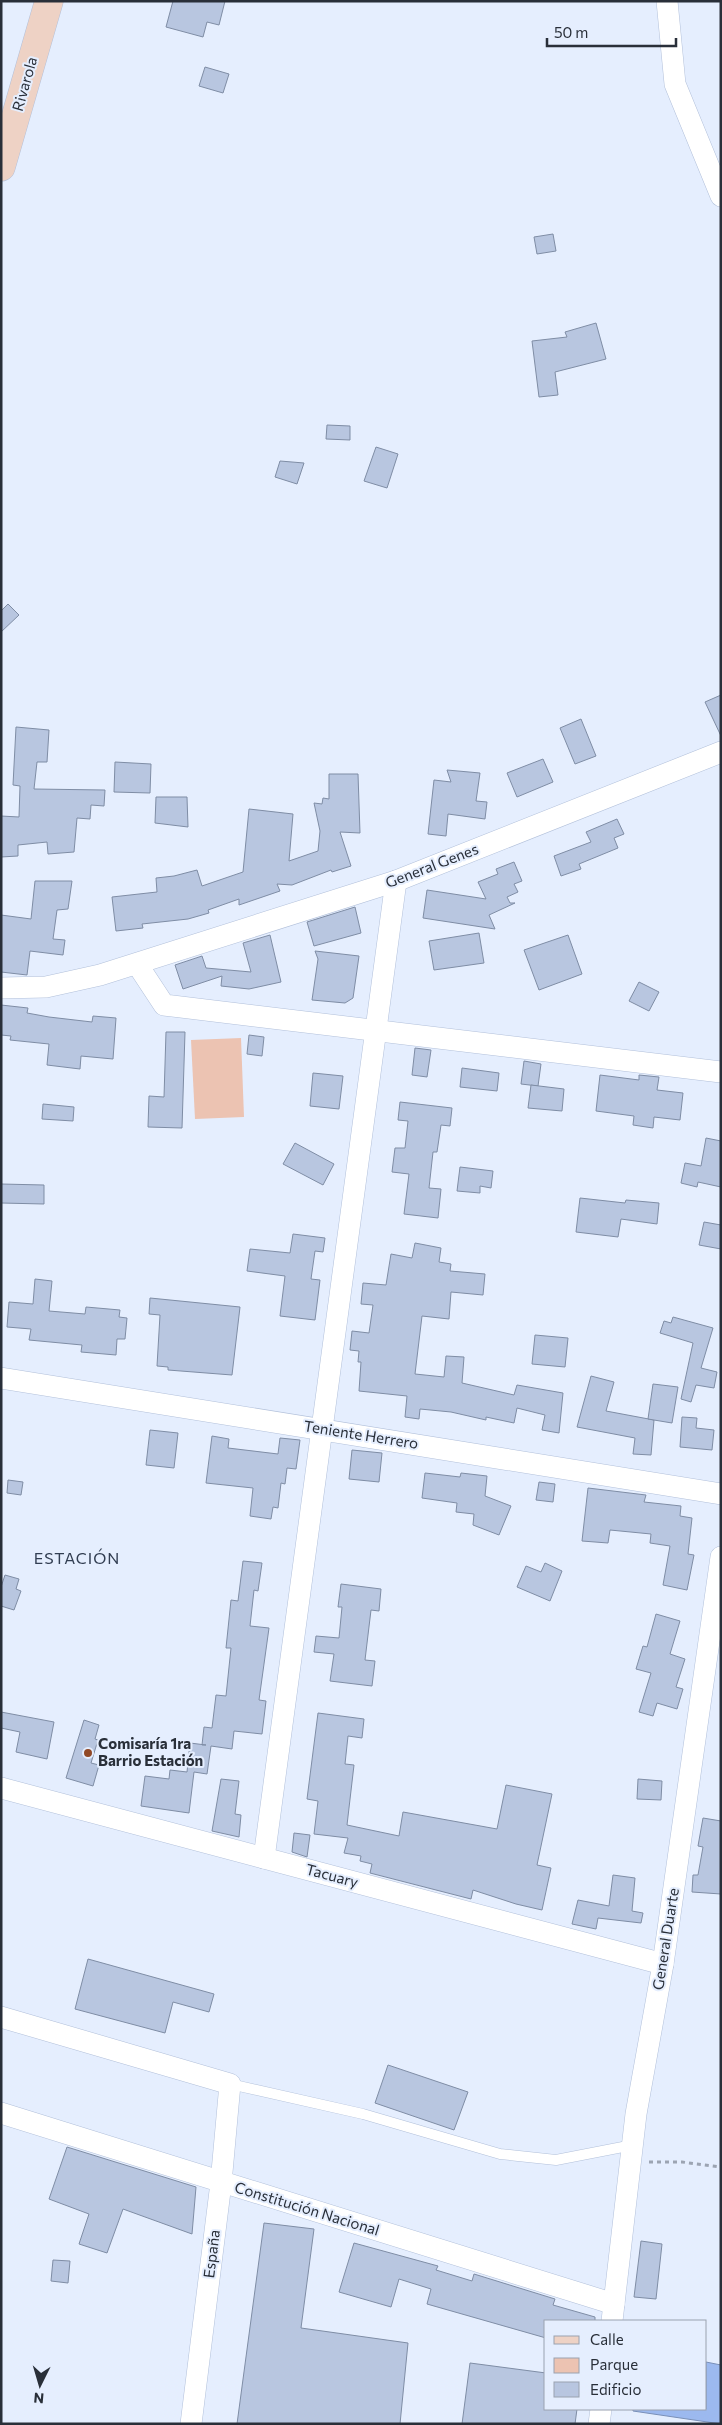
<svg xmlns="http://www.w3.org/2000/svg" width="722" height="2425" font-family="Commissioner,sans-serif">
  <rect width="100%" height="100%" fill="#e5eefe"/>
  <polygon fill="#ecc3b2" points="241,1038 244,1117 195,1119 191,1040"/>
  <polygon fill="#9cb9ef" stroke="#7a90b8" points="706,2362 721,2365 721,2424 633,2411 633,2409 706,2409"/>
  <g fill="#b8c6e0" stroke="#7f8da5">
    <polygon points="173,1 225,1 219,25 207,22 203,37 166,27"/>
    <polygon points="205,67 229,74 223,93 199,86"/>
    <polygon points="553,234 556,251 537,254 534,237"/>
    <polygon points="596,323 606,359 555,372 558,395 539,397 532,341 567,337 565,332"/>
    <polygon points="327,425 350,426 350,440 326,439"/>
    <polygon points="376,447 398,454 387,488 364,481"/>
    <polygon points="280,461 304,463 297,484 275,477"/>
    <polygon points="8,604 19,615 1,632 1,611"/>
    <polygon points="721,695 721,736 705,702"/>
    <polygon points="581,719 596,756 575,764 560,728"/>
    <polygon points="16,727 49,730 47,762 37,762 34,789 105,790 104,806 91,805 90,819 77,818 74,852 48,854 47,842 18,845 18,856 1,857 1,816 19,817 20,786 13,785"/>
    <polygon points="543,759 553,782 517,797 507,773"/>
    <polygon points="115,762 151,764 150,793 114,792"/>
    <polygon points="447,770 480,773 476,801 487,802 485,819 448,814 446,836 428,834 434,780 451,782"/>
    <polygon points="329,774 358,774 360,833 340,832 351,866 332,872 331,870 292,885 277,884 280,891 239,905 239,899 208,910 209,913 188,919 142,924 143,928 116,931 112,897 157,892 156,878 174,876 197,870 202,886 243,872 249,809 293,814 289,861 318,851 320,831 314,803 322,804 323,798 329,799"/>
    <polygon points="156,797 187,797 188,827 155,823"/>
    <polygon points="617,819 624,834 614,838 618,848 579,864 581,869 561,876 554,856 591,842 586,832"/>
    <polygon points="514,862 522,881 514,884 518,892 507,897 510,903 515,903 489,915 495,929 423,918 427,890 486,899 478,882 498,874 496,869"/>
    <polygon points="35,881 72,881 68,909 57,910 53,939 65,940 63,955 30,951 27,975 1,972 1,915 31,919"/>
    <polygon points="355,907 361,933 314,946 307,922"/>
    <polygon points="479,933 484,963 434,970 429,941"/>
    <polygon points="270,935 281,982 249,989 221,986 222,976 183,989 175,965 202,956 206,968 251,972 243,943"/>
    <polygon points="568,935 582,974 539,990 524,950"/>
    <polygon points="315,951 359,956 353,998 345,1003 312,1000 318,959"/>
    <polygon points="639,982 659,992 649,1011 629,1001"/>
    <polygon points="1,1005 28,1008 27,1013 49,1017 92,1022 93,1016 116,1018 113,1059 81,1056 80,1069 47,1065 49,1044 10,1040 11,1036 1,1035"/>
    <polygon points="166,1032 185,1032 182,1128 148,1127 149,1096 164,1097"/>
    <polygon points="249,1035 264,1037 262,1056 247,1054"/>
    <polygon points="415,1048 431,1050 427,1077 412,1075"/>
    <polygon points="524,1061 541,1064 538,1086 521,1084"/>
    <polygon points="462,1068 499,1073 497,1091 460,1087"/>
    <polygon points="313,1073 343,1076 339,1109 310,1106"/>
    <polygon points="600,1075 639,1080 639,1075 659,1077 657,1090 683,1093 680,1120 654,1117 653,1128 633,1125 634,1116 596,1111"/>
    <polygon points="531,1085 564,1089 562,1111 528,1108"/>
    <polygon points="400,1102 452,1108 450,1126 441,1125 437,1152 433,1152 429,1188 441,1189 438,1218 404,1214 409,1174 392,1172 395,1148 405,1148 408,1121 398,1120"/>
    <polygon points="43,1104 74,1107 73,1121 42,1119"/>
    <polygon points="706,1138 721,1141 721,1187 698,1182 697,1187 681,1183 685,1163 701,1166"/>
    <polygon points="295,1143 334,1164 323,1185 283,1164"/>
    <polygon points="460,1167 493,1171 491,1188 480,1186 480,1193 457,1191"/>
    <polygon points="1,1184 44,1185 44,1204 1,1203"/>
    <polygon points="580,1198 625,1203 626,1200 659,1203 657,1224 621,1219 618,1237 576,1232"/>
    <polygon points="704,1222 721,1225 721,1249 699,1245"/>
    <polygon points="293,1234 325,1238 323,1252 315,1251 311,1279 320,1280 315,1320 280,1316 285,1276 247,1271 250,1249 290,1253"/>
    <polygon points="415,1243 441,1248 439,1262 451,1264 450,1271 485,1274 483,1295 451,1292 449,1319 422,1316 415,1374 444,1377 446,1356 464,1357 462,1383 514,1395 517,1385 563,1393 559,1433 542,1430 545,1415 517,1408 514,1423 486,1417 486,1420 451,1412 420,1409 419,1419 405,1417 407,1396 359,1391 361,1362 358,1362 359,1351 350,1350 352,1331 369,1333 373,1305 361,1304 363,1283 386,1285 391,1254 412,1258"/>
    <polygon points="35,1279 52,1281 49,1311 85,1314 86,1307 120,1310 119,1317 127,1318 125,1339 117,1339 116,1355 81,1352 82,1345 29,1340 31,1329 7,1327 9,1302 33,1304"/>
    <polygon points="150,1298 240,1307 232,1375 168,1370 168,1367 157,1366 160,1315 149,1314"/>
    <polygon points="673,1317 713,1328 701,1368 717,1372 714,1388 696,1385 691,1402 681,1399 693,1343 660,1333 664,1321 671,1323"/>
    <polygon points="535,1335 568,1338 565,1367 532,1364"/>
    <polygon points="591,1376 614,1382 606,1411 654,1420 651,1455 633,1454 635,1438 577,1427"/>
    <polygon points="653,1384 678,1387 672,1423 648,1419"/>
    <polygon points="682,1417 697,1418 696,1428 714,1430 712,1450 680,1447"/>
    <polygon points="150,1430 178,1433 174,1468 146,1465"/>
    <polygon points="212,1436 229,1439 228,1448 278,1454 280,1438 300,1440 296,1469 287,1468 285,1484 281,1483 278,1508 273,1507 271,1519 250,1516 253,1488 206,1483"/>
    <polygon points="352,1450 382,1453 379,1482 349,1479"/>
    <polygon points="425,1473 460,1477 461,1473 487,1476 485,1496 511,1506 499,1535 473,1525 474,1514 456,1512 457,1503 422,1498"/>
    <polygon points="8,1480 23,1482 21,1495 7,1493"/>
    <polygon points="539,1482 555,1484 553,1502 536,1500"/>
    <polygon points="588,1488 646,1495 644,1502 681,1506 680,1516 692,1518 688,1554 694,1555 687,1590 663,1585 670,1546 650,1543 651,1534 610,1530 608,1543 582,1541"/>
    <polygon points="243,1561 262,1563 258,1591 254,1590 250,1626 269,1628 259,1700 266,1701 262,1734 234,1731 232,1749 211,1746 207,1774 194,1772 189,1813 141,1806 145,1776 169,1779 170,1770 187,1772 190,1743 206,1745 202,1745 204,1727 212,1728 216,1695 226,1696 231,1648 226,1648 231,1600 238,1601"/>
    <polygon points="545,1563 562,1571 550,1601 517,1587 526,1566 541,1572"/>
    <polygon points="5,1575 19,1579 16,1589 21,1591 14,1610 1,1606 1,1587"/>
    <polygon points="341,1584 381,1589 379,1611 371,1610 365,1660 375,1661 372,1686 330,1681 334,1654 314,1652 316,1636 339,1638 342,1607 338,1607"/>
    <polygon points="656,1614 680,1621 670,1654 685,1659 676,1687 683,1689 677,1709 657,1703 653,1716 639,1712 651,1673 636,1669 643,1646 647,1647"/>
    <polygon points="1,1712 54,1722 47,1759 16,1752 20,1732 1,1728"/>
    <polygon points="318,1713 364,1719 362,1738 348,1736 345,1764 354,1765 347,1825 399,1836 403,1812 497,1829 506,1785 552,1794 537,1865 551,1868 542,1910 516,1904 473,1890 471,1899 370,1873 372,1864 360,1861 361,1856 344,1853 348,1838 314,1834 318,1801 307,1799"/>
    <polygon points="84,1720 99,1725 95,1739 98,1740 91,1763 99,1765 93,1786 66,1778"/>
    <polygon points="221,1779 239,1781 235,1814 241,1815 239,1837 212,1831"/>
    <polygon points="638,1779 662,1781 661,1800 637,1799"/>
    <polygon points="703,1818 721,1821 721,1894 692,1892 693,1875 698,1875 703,1847 698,1846"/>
    <polygon points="294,1833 310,1835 307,1857 292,1852"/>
    <polygon points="613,1875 635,1878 632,1911 643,1913 641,1923 598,1918 596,1929 572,1924 578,1900 609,1906"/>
    <polygon points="88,1959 214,1994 209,2012 173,2002 165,2033 75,2009"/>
    <polygon points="388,2065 468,2092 454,2130 375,2103"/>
    <polygon points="67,2147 196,2187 192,2234 123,2209 107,2253 79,2244 89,2214 49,2199"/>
    <polygon points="264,2223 314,2229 301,2328 408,2343 400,2424 237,2424"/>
    <polygon points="641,2241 662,2244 656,2299 634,2297"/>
    <polygon points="354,2243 438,2266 436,2270 472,2281 474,2274 555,2299 553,2305 595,2317 595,2321 546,2321 546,2338 427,2304 431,2289 399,2279 391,2307 339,2292"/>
    <polygon points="53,2260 70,2261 68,2283 51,2281"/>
    <polygon points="470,2363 546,2373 546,2409 577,2409 575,2424 462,2424"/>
  </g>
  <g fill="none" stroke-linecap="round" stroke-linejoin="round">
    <defs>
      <polyline id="lane" points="230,2084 363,2114 500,2154 556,2160 633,2145"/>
      <g id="street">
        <polyline points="667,1 675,84 721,196"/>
        <polyline points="137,964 164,1005 721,1072"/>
        <polyline points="1,988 46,987 100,975 396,881 721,752"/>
        <polyline points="1,1378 721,1494"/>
        <polyline points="1,1788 663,1964"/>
        <polyline points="264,1858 396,881"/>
        <polyline points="1,2017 230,2084 221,2183 191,2424"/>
        <polyline points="1,2113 614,2304"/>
        <polyline points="612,2321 636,2114 663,1964 721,1557"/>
        <polyline points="599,2424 601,2409"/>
      </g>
      <polyline id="secondary" points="1,167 49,1"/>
    </defs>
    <use href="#lane" stroke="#b2c0da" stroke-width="11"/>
    <use href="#street" stroke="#b2c0da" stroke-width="22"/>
    <use href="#secondary" stroke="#b2c0da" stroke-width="29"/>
    <polyline stroke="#9ca4b2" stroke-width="3" stroke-dasharray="4 4" stroke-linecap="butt" points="649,2162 682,2162 721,2167"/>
    <use href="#lane" stroke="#fff" stroke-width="10"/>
    <use href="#street" stroke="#fff" stroke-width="21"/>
    <use href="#secondary" stroke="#eed2c5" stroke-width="28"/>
  </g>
  <circle fill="#914927" stroke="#e5eefe" stroke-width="2" cx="88" cy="1753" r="5"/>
  <g text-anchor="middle" stroke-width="4" stroke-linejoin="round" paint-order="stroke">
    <g font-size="15" fill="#292f39" stroke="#e5eefe">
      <text transform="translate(25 84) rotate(-74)" y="5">Rivarola</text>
      <text transform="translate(432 866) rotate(-21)" y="5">General Genes</text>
      <text transform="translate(361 1435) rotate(9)" y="5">Teniente Herrero</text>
      <text transform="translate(332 1876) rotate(15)" y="5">Tacuary</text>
      <text transform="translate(666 1939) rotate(-81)" y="5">General Duarte</text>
      <text transform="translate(307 2209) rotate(17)" y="5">Constitución Nacional</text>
      <text transform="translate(212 2254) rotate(-83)" y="5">España</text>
    </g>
    <g font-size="15" font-weight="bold" fill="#292f39" stroke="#e5eefe" text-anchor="start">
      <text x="98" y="1749">Comisaría 1ra<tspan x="98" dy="17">Barrio Estación</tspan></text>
    </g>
    <g font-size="16" letter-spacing="1" fill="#323e52" stroke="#e5eefe">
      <text x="77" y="1564">ESTACIÓN</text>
    </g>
  </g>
  <rect width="722" height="2425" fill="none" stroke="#292f39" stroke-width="5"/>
  <rect x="544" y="2320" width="162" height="90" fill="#e5eefe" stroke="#9aa2af"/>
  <rect x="554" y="2336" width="25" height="8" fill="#eed2c5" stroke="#9aa2af"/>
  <text x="590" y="2345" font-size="15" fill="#292f39">Calle</text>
  <rect x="554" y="2358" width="25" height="15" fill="#ecc3b2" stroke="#9aa2af"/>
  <text x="590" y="2370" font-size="15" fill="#292f39">Parque</text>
  <rect x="554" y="2382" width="25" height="15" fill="#b8c6e0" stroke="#9aa2af"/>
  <text x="590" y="2395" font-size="15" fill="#292f39">Edificio</text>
  <g transform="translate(40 2385) rotate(185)" stroke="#e5eefe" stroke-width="4" paint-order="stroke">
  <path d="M0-4L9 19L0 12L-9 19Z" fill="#292f39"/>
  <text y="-8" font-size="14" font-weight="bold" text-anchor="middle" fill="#292f39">N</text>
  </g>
  <path d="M547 38v8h129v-8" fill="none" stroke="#292f39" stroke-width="2.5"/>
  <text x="554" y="38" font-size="15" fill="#292f39" stroke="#e5eefe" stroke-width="4" paint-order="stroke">50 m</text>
</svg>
